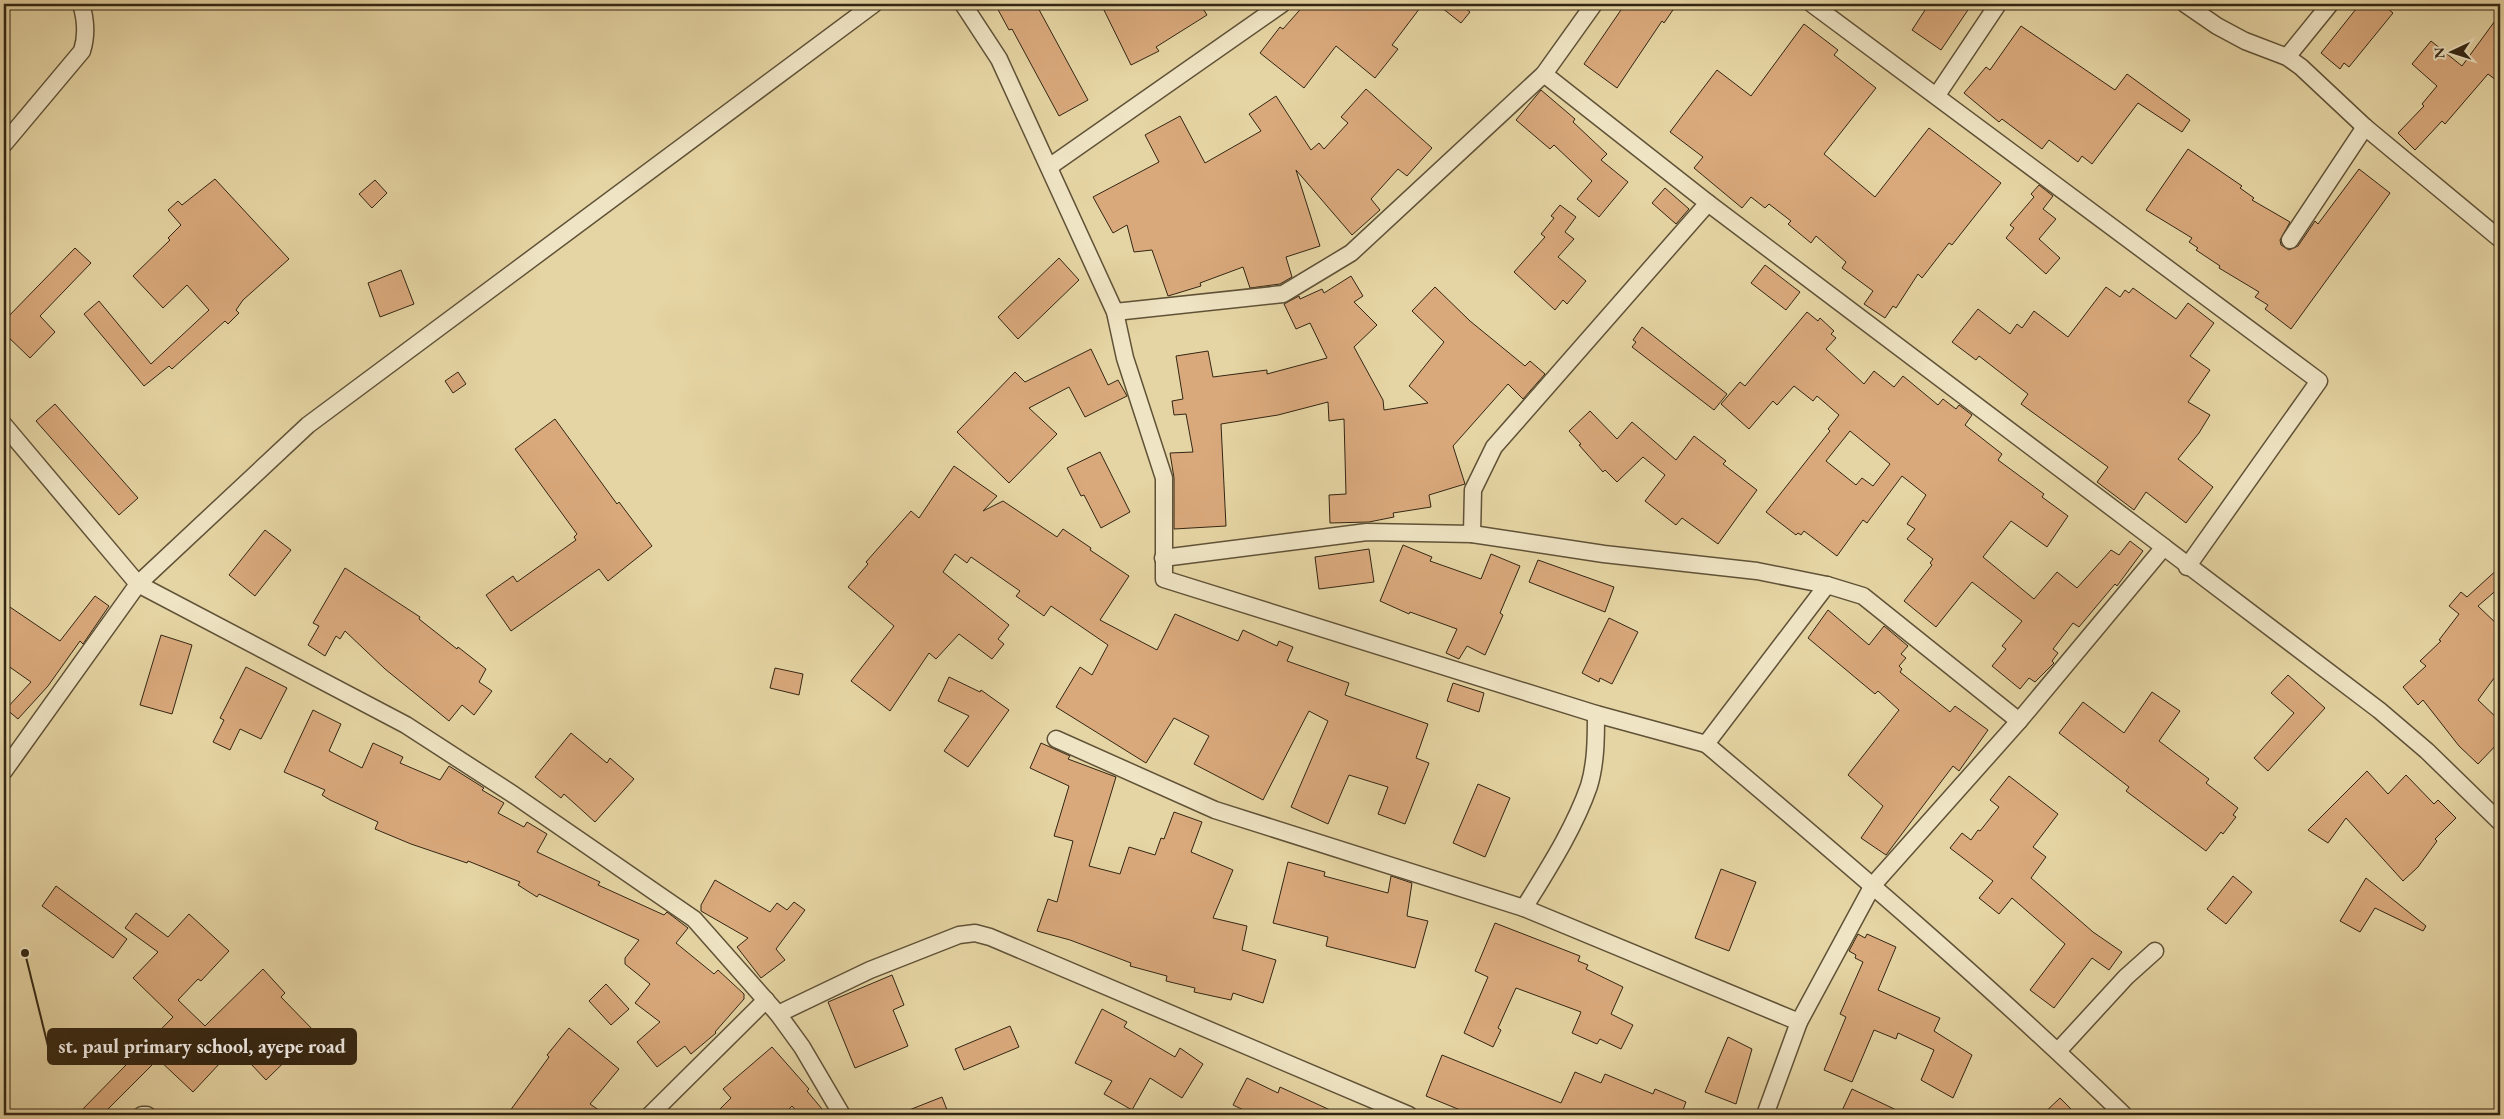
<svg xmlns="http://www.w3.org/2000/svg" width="2504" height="1119" font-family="'EB Garamond',serif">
  <rect width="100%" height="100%" fill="#e6d5a4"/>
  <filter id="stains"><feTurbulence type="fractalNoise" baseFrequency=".004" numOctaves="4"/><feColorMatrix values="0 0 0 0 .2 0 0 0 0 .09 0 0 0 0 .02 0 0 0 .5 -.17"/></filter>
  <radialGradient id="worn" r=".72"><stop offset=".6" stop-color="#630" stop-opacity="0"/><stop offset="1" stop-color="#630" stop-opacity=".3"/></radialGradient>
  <g fill="#d9a97c" stroke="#332613" fill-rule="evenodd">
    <polygon points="995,4 1036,4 1088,100 1059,116 1012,29 1009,30"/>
    <polygon points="1101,4 1200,4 1207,15 1156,47 1159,51 1131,65"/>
    <polygon points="1305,4 1423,4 1392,45 1398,49 1375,78 1336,46 1304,88 1260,53 1280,27 1283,29"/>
    <polygon points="1437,4 1460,4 1470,12 1461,23"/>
    <polygon points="1625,4 1677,4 1664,23 1662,21 1617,88 1584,64"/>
    <polygon points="1929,4 1972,4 1941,50 1912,30"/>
    <polygon points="2360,4 2382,4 2393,13 2349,67 2344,63 2340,69 2321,53"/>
    <polygon points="2500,14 2500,83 2488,74 2445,124 2442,121 2415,150 2398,133 2424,106 2422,104 2437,86 2412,64 2431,41 2462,66"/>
    <polygon points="1804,24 1838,50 1834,55 1876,88 1824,154 1875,197 1929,128 2001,183 1952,245 1949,243 1922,278 1918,274 1896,308 1893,306 1885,318 1864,304 1873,291 1842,268 1846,262 1816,236 1811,243 1788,224 1791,221 1769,204 1765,208 1751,197 1742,208 1694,168 1703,157 1670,132 1717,70 1751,96"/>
    <polygon points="2021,26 2115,90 2127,74 2190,120 2182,132 2138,103 2092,164 2082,156 2078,162 2049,140 2042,149 2002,119 1999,122 1964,93 1986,67 1990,70"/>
    <polygon points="1366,89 1432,148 1407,176 1398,169 1371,199 1380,210 1352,235 1296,170 1320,246 1286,257 1292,277 1280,284 1250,288 1243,267 1200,283 1201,286 1168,296 1152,250 1134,252 1127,225 1113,233 1093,197 1159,162 1145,135 1180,116 1205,163 1261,131 1249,114 1276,96 1311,150 1319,143 1324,149 1348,123 1341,117"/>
    <polygon points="1541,90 1575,119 1573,122 1607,154 1601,160 1628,182 1599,217 1577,199 1592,181 1554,145 1550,149 1516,120"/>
    <polygon points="2188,149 2242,186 2240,188 2254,198 2252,200 2290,222 2280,240 2281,245 2289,250 2298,246 2315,221 2318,224 2359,169 2390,193 2291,329 2265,309 2268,305 2255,297 2259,292 2219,268 2220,266 2196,250 2198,248 2189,242 2192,238 2146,210"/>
    <polygon points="215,179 289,259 243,300 236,310 239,313 228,324 225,321 172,369 169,366 144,386 84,314 99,301 151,364 209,310 187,285 163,308 133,276 170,240 168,238 181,225 168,210 178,201 182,205"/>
    <polygon points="375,180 387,193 372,208 359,194"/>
    <polygon points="2039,185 2053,196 2043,209 2056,219 2039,239 2060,258 2046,274 2006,238 2014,228 2010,225 2034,197 2031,194"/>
    <polygon points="1665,188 1689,209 1676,224 1652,203"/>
    <polygon points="1560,205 1576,217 1565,232 1574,239 1558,257 1586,281 1567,304 1563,300 1555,310 1514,272 1545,237 1541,234 1554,218 1551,216"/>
    <polygon points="75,248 91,263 40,316 55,332 30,358 4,333 4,321"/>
    <polygon points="1059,258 1079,280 1018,339 998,317"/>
    <polygon points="1765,265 1800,292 1786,310 1751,283"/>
    <polygon points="401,270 414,304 380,317 368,283"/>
    <polygon points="1351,276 1363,296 1354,302 1377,325 1354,347 1383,400 1384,410 1428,403 1409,386 1444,342 1412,311 1435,287 1470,321 1525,366 1530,361 1545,374 1523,399 1508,384 1453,446 1465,484 1429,495 1431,507 1393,513 1394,517 1369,522 1330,523 1329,495 1346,494 1344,419 1329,421 1328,402 1278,415 1221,424 1226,526 1174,529 1174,478 1170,453 1193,452 1186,414 1174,415 1172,401 1183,399 1176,356 1208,351 1213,377 1267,370 1267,374 1327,358 1310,323 1296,329 1284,304 1299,296 1300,299 1322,289 1324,293"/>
    <polygon points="2106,287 2120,297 2125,290 2129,293 2133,288 2176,319 2188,303 2214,323 2190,356 2210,370 2188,402 2210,415 2199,433 2178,459 2213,487 2186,523 2146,492 2134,510 2097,482 2108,467 2021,404 2028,394 1979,356 1976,360 1952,342 1978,309 2010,334 2017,324 2022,328 2034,311 2068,337"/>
    <path d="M1807 312 1818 321 1820 318 1834 331 1831 334 1836 338 1826 349 1864 384 1874 371 1894 387 1903 376 1938 405 1943 399 1956 409 1959 405 1972 415 1965 425 2002 454 1998 460 2044 494 2042 497 2068 516 2047 547 2011 521 1983 557 2034 599 2057 572 2077 588 2111 550 2119 555 2130 541 2143 551 2117 586 2115 584 2079 627 2073 623 2053 649 2058 653 2052 661 2054 663 2035 682 2029 678 2020 689 1992 666 2006 649 2002 646 2022 621 1972 582 1936 627 1904 601 1932 565 1930 563 1933 559 1907 539 1915 529 1907 524 1926 495 1902 476 1867 523 1863 520 1837 556 1804 531 1801 535 1798 533 1796 535 1766 512 1830 431 1828 429 1839 415 1817 396 1813 401 1794 386 1777 405 1773 401 1749 429 1721 404 1740 382 1745 386ZM1850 431 1890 464 1873 486 1862 478 1856 485 1826 461Z"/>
    <polygon points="1642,327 1727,394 1714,410 1632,347 1636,342 1633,340"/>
    <polygon points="1091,349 1108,385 1118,380 1127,396 1085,417 1069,387 1029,408 1057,434 1009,483 957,432 1015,372 1025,382"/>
    <polygon points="458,372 466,384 453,393 445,381"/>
    <polygon points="55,404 138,498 119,515 36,421"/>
    <polygon points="1590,411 1617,439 1632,422 1676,460 1694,436 1726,461 1723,464 1757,490 1718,544 1682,518 1676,525 1645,501 1665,475 1643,457 1617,482 1605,470 1603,472 1579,445 1581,444 1569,431"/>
    <polygon points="555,419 617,504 619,502 652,546 608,581 599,569 511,631 486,595 513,576 517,582 576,540 574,537 577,534 515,449"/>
    <polygon points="1100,452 1130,512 1101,528 1084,495 1081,496 1067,468"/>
    <polygon points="954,466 997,496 983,511 1003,501 1057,537 1063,529 1091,548 1090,550 1129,576 1100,620 1157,650 1175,614 1238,641 1243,630 1277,646 1279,641 1293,647 1287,661 1349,683 1345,695 1428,724 1416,758 1429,763 1405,824 1378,814 1388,787 1349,775 1328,824 1291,807 1328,721 1309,711 1263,800 1194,764 1209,736 1174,718 1146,763 1056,707 1080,667 1092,675 1108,645 1051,606 1044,616 1016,596 1020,591 971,557 967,563 955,554 943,572 1009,625 998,639 1004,644 992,659 959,634 936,659 929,653 890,711 851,681 894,626 848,587 868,564 866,562 911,511 919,518"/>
    <polygon points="265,530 291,550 255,596 229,575"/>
    <polygon points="1403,545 1432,557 1430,561 1481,579 1491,554 1520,566 1500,613 1503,615 1485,655 1467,646 1459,659 1446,653 1457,629 1410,612 1409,614 1380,601"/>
    <polygon points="1369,549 1374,582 1319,589 1315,557"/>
    <polygon points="1538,560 1614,587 1605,612 1529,582"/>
    <polygon points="2500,567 2500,587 2478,606 2500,627 2500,670 2478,700 2500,721 2500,741 2478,764 2459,746 2423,700 2418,705 2403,687 2426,666 2420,661 2441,641 2439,640 2459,614 2449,606 2461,592 2467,597"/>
    <polygon points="345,568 420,617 419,619 457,649 458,647 486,669 479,682 492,691 474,715 462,705 449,721 385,669 345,631 340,639 336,636 325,656 308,645 319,626 313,623"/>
    <polygon points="95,596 109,606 83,644 80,641 48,686 18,719 6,709 31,682 4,663 4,603 60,641"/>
    <polygon points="1828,610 1869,645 1884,626 1908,646 1901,654 1906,658 1899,666 1902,669 1900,672 1950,712 1955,706 1988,730 1959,771 1953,766 1886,855 1861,838 1883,806 1848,775 1899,710 1878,691 1875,694 1808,638"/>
    <polygon points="1609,618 1638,632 1612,684 1600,678 1599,682 1582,673"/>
    <polygon points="161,635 192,645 172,714 140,705"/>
    <polygon points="246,667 287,688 261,739 240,729 230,750 213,742 224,720 220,718"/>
    <polygon points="775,668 803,674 799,695 770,688"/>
    <polygon points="2288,675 2325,708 2268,771 2254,758 2294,713 2271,693"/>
    <polygon points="949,677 980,692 981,690 1009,710 968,767 944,751 969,716 938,701"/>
    <polygon points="1453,683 1484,693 1479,712 1447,701"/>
    <polygon points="2152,692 2180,711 2159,741 2209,779 2206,783 2238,808 2233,815 2236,817 2223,834 2221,832 2206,851 2126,791 2129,787 2059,733 2083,702 2124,733"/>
    <polygon points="313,710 341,724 329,751 362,768 373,743 403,757 400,763 440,780 449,766 484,788 482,790 504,803 498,813 524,827 527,822 547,834 537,852 600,882 598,885 664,915 667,912 688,928 676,943 714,974 718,970 744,994 744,999 715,1032 716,1033 691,1054 685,1046 657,1067 637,1042 660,1022 635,1003 650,984 625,964 625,958 639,940 539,894 537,897 518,885 520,882 468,861 467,863 411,844 375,829 378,822 330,800 322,795 325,790 284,772"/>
    <polygon points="571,733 607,763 610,758 634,779 595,822 564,794 561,798 535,777"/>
    <polygon points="1041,743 1070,756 1068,759 1116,777 1089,866 1120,874 1129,847 1155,855 1161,838 1164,839 1174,812 1202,822 1191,852 1233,870 1213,918 1247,926 1242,950 1276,960 1263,1003 1233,993 1231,1000 1194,992 1195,988 1166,981 1167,976 1130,966 1131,963 1070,940 1037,931 1048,899 1057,902 1073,841 1054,836 1069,786 1030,768"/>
    <polygon points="2367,771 2388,794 2406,775 2434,804 2438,800 2456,818 2435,839 2437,841 2418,867 2403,881 2346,818 2328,843 2308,830"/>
    <polygon points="2009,776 2058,814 2033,847 2046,857 2031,878 2093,932 2122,952 2109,970 2092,958 2054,1008 2030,990 2065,944 2012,898 1999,914 1979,898 1993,881 1950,848 1962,833 1971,840 1978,830 1980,831 1999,807 1990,800"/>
    <polygon points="1478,784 1510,798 1485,857 1453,843"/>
    <polygon points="1288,862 1325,872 1324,876 1388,893 1391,876 1412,883 1407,916 1428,921 1415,968 1326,946 1328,937 1273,923"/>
    <polygon points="1721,869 1756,882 1729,951 1695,938"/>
    <polygon points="2233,876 2252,892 2226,924 2207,909"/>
    <polygon points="2366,878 2426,926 2423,931 2375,908 2360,932 2340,921"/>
    <polygon points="715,880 770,912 777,903 787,910 794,902 805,910 776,949 785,960 761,978 737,947 748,938 701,911 701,905"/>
    <polygon points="56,886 127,939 113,958 42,906"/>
    <polygon points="136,913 168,937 189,914 229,951 201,981 198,979 178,1000 205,1026 263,969 285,993 281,997 315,1032 266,1080 235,1047 193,1092 158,1059 102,1115 77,1115 173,1017 133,978 158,952 125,928"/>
    <polygon points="1495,923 1580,956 1578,961 1588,965 1586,969 1623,987 1611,1014 1633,1025 1621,1049 1600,1039 1597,1044 1572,1033 1581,1012 1516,988 1498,1028 1501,1030 1493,1047 1464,1033 1488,977 1475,971"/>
    <polygon points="1858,934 1865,938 1867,934 1896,947 1878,990 1940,1018 1934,1031 1972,1055 1953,1098 1921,1080 1934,1050 1898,1033 1896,1039 1874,1030 1852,1082 1824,1070 1846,1017 1840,1014 1863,962 1855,958 1856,955 1849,951"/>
    <polygon points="892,975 904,1005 893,1010 908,1046 855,1068 828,1002"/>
    <polygon points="606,984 629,1009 611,1025 589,1001"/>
    <polygon points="1102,1009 1127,1022 1124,1027 1175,1057 1180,1048 1203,1064 1182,1098 1150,1078 1132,1110 1104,1094 1112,1081 1075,1063"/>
    <polygon points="1010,1026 1019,1047 964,1070 955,1049"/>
    <polygon points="569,1028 619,1069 590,1104 606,1115 507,1115 549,1057 547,1055"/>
    <polygon points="1728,1037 1752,1049 1736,1104 1705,1092"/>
    <polygon points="772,1047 809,1089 807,1091 827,1115 800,1115 792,1106 783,1115 714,1115 731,1098 723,1089"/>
    <polygon points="1442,1055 1561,1103 1575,1072 1601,1083 1605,1074 1653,1094 1655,1089 1686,1102 1681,1115 1483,1115 1471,1110 1470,1114 1426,1096"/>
    <polygon points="1247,1078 1278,1093 1280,1087 1341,1115 1254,1115 1233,1105"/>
    <polygon points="1852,1089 1907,1115 1840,1115"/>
    <polygon points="942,1097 949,1115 899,1115 899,1114"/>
    <polygon points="2060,1098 2077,1115 2042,1115"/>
  </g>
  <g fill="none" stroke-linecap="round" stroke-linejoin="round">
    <defs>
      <g id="minor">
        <polyline points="963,4 999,59 1115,312 1125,358 1164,478 1164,579 1596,714 1706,744"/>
        <polyline points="1812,4 2319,381 2187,567"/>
        <polyline points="2185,4 2217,26 2245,41 2287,57 2301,67 2365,127 2500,239"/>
        <polyline points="2287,57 2330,4"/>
        <polyline points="1544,74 1708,203 2164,547 2019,721 1873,885 1799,1022 1765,1115"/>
        <polyline points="1937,95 1998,4"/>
        <path d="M4 144 82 51C87 35 86 20 81 4"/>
        <polyline points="1049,167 1282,4"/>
        <polyline points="2290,240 2365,127"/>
        <polyline points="1115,312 1283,294 1351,253 1544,74 1594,4"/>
        <polyline points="4,425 138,584 406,725 514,795 694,919 778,1014 802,1047 842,1115"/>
        <polyline points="1472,534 1473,490 1494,447 1708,203"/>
        <polyline points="2164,547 2379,710 2427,751 2500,822"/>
        <polyline points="1163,558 1367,532 1472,534 1604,554 1757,571 1827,585 1863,596 2019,721"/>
        <path d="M1827 585 1706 744C1848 864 1990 985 2124 1115"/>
        <path d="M1056 739 1215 810 1524 908C1548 869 1574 829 1589 786 1596 763 1596 737 1596 714"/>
        <polyline points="4,771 138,584 308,425 874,4"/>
        <polyline points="1524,908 1799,1022"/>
        <polyline points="778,1014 870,970 959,935 975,933 990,937 1409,1115"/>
        <polyline points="2058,1051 2126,977 2155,951"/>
        <polyline points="142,1115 147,1115"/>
        <polyline points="650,1115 766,1000"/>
      </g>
    </defs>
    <use href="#minor" stroke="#605237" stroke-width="19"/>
    <use href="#minor" stroke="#efe4c4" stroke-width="16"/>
  </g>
  <path fill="none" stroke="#332613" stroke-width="2" d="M25 953L48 1046"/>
  <circle fill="#332613" stroke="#efe4c4" stroke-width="2" cx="25" cy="953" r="5"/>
  <rect fill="#332613" stroke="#332613" stroke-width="2" x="48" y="1029" width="308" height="35" rx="5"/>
  <g font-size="20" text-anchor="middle" font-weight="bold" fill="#fff">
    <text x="202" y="1053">st. paul primary school, ayepe road</text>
  </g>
  <rect width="2504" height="1119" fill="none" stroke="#e6d5a4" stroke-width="20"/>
  <rect x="5" y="5" width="2494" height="1109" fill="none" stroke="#332613" stroke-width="2.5"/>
  <rect x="10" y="10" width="2484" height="1099" fill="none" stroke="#332613"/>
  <g transform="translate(2452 52) rotate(266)" stroke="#efe4c4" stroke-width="4" paint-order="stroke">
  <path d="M0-4L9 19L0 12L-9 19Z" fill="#332613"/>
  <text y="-8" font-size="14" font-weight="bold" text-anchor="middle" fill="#332613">N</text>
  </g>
  <rect width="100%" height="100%" filter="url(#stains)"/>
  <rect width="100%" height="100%" fill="url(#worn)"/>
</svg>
